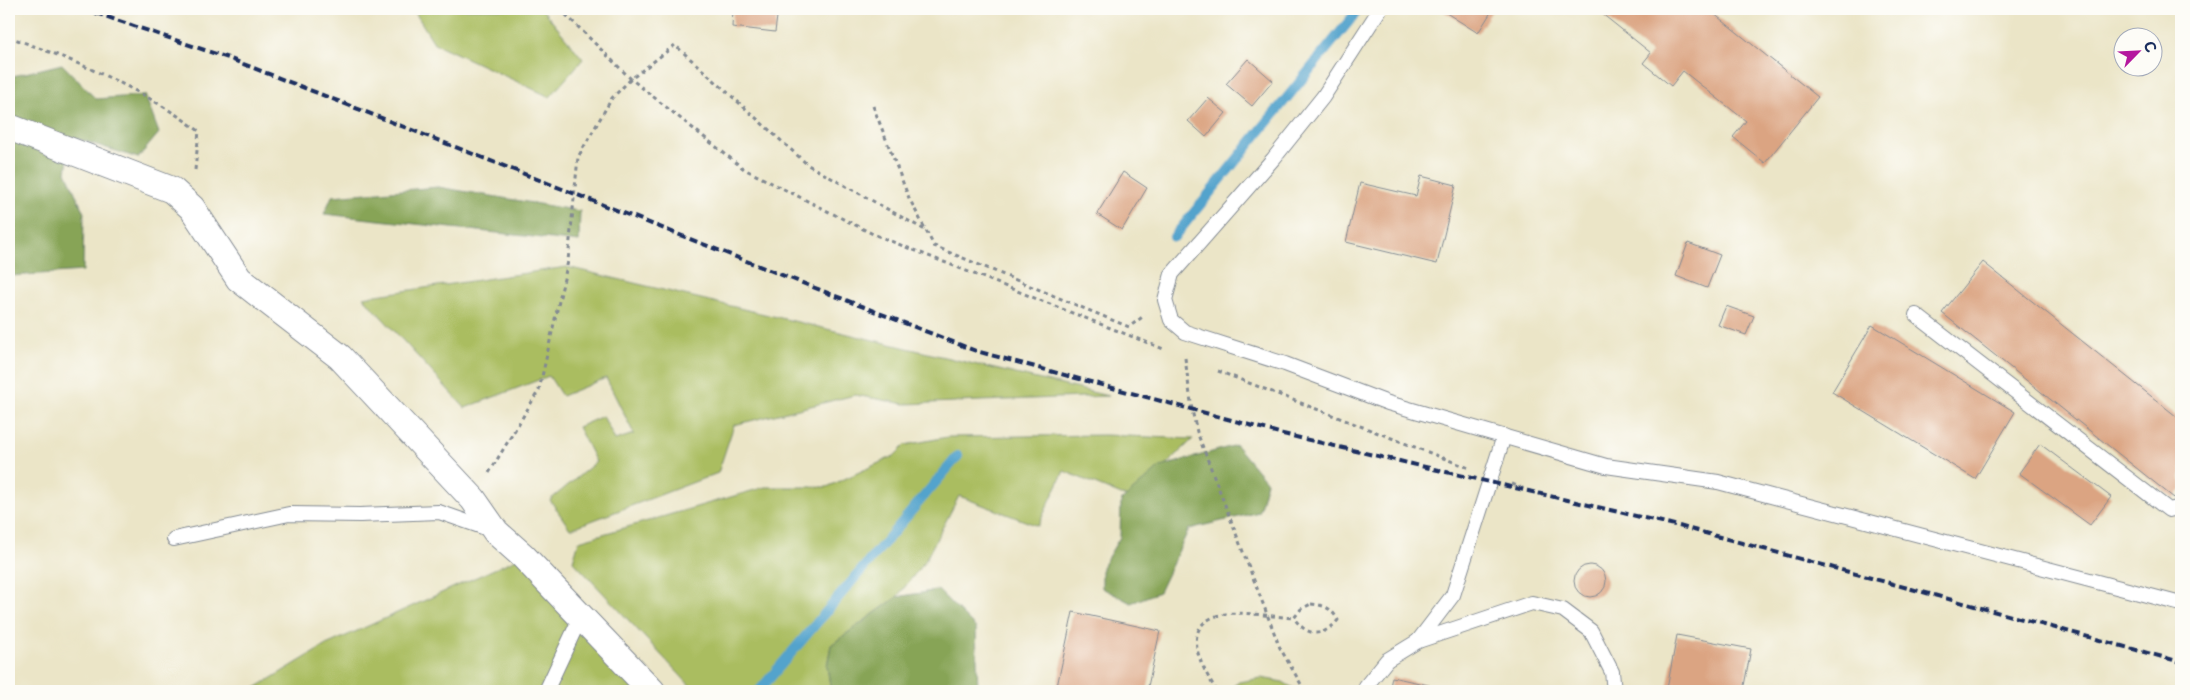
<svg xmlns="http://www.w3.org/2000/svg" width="2190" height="700" font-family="'Playpen Sans',sans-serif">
  <rect width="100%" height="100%" fill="#fdfcf7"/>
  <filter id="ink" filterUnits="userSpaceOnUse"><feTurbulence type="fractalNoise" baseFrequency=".02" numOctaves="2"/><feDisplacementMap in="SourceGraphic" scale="10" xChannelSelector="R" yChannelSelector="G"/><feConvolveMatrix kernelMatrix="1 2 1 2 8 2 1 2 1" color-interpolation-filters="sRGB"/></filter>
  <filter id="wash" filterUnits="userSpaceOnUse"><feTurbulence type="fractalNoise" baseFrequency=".0096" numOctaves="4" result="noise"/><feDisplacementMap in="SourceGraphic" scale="20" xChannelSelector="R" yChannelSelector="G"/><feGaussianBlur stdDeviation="1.12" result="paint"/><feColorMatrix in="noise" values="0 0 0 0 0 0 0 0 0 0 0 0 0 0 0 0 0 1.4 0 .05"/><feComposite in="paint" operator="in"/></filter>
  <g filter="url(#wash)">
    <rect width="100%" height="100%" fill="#ebe5c7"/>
    <g fill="#aabd60" stroke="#62765f">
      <polygon points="413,9 542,9 583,59 550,97 434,43"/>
      <polygon points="567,267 1108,396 905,404 855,395 734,425 718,473 570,529 550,500 596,462 578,427 603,416 615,440 634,434 606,378 562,396 549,376 465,408 363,297"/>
      <polygon points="1105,435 1193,439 1166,465 1126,497 1064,471 1038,526 959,496 925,561 897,597 831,645 827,666 831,691 695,691 573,561 579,541 765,487 827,487 894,456 905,445 947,437"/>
      <polygon points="523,556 652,691 250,691 326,645"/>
      <polygon points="1261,678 1283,682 1298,691 1226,691 1239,682"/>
    </g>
    <g fill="#87a456" stroke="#516a5a">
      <polygon points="62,64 96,99 145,95 159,133 138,158 72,137 66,172 84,213 83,271 11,276 9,271 9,77"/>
      <polygon points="438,187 580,211 579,242 324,214 332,196"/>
      <polygon points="1236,445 1267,482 1259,512 1189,529 1159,592 1131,603 1102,588 1102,567 1120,537 1121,501 1160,467"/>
      <polygon points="938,590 976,628 978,691 831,691 827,666 831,645 897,597"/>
    </g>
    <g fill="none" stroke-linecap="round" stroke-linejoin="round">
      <g stroke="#52a3cc" stroke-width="10">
        <polyline points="1174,237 1359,9"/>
        <polyline points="759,691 958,456"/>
      </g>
    </g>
    <g id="blocks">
      <g fill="#dba482">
        <polygon points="733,9 778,9 775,32 732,27"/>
        <polygon points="1440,9 1493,9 1478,33"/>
        <polygon points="1596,9 1708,9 1818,97 1765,163 1733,137 1746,121 1683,71 1671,86 1643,63 1651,53"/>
        <polygon points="1248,59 1273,81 1252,106 1226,84"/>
        <polygon points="1208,98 1226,113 1206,137 1188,121"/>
        <polygon points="1123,172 1147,188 1122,230 1097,214"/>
        <polygon points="1421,176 1456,185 1437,264 1346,242 1360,183 1416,196"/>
        <polygon points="1688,243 1720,255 1707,288 1676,276"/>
        <polygon points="1983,262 2181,420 2181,490 2174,498 1942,313"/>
        <polygon points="1726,306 1754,316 1746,335 1718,325"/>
        <polygon points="1872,325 2015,412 1975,479 1832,392"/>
        <polygon points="2040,444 2111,497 2090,525 2019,473"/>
        <circle cx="1590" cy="581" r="16"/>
        <polygon points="1073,612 1160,631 1147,691 1056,691"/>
        <polygon points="1677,635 1751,649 1743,691 1680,691 1667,689"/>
        <polygon points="1392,677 1451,690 1451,691 1389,691"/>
      </g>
    </g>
  </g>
  <g filter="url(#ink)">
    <use href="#blocks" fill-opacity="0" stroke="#838a92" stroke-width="1"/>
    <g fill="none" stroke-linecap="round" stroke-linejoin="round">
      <defs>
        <g id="service">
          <polyline points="1380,9 1323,97 1274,158 1172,274 1165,300 1171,320 1185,332 1285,364 1388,403 1606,466 1718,482 2181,604"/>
          <polyline points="1916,315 2169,510 2181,507"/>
          <polyline points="174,539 289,514 360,515 439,512 491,530"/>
          <polyline points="1418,641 1532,603 1563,610 1591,631 1612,672 1614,691"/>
          <polyline points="546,691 580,618"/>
          <polyline points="1365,691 1366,686 1387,660 1418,641 1453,595 1504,436"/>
        </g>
        <polyline id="minor" points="9,127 172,190 192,208 239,279 340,357 473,499 496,532 523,556 652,691"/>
      </defs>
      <use href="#service" stroke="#838a92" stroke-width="16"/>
      <use href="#minor" stroke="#838a92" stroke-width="28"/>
      <g stroke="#838a92" stroke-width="3" stroke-dasharray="4 4" stroke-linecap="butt">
        <polyline points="560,9 631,79 744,169 873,234 1166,350"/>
        <path d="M9 37C74 60 144 89 199 131L195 170"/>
        <polyline points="873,106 909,198 934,246 1129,327 1145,315"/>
        <polyline points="1185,358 1192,410 1197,432 1280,648 1305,691"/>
        <polyline points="1218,371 1469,468"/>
        <polyline points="489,473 539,390 568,261 578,157 612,98 631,79 675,45 808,165 925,230"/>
        <polyline points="1512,484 1535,493"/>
        <path d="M1311 604C1325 605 1331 608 1338 620 1323 638 1307 637 1294 618L1301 609Z"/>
        <path d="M1217 691C1199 664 1178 622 1225 614 1240 611 1277 617 1294 618"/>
      </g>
      <use href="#service" stroke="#fff" stroke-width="14"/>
      <use href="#minor" stroke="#fff" stroke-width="26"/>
      <polyline stroke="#1b2f5e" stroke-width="4" stroke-dasharray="8 4" stroke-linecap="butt" points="84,9 228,58 976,351 1283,434 1679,526 2181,662"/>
    </g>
  </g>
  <rect width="2190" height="700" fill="none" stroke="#fdfcf7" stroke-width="30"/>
  <g transform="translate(2138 52) rotate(66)"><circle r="24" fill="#fdfcf7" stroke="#a3aaba"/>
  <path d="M0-4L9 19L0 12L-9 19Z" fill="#b5179e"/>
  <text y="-8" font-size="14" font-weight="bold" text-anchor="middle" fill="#1b2f5e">С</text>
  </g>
</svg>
